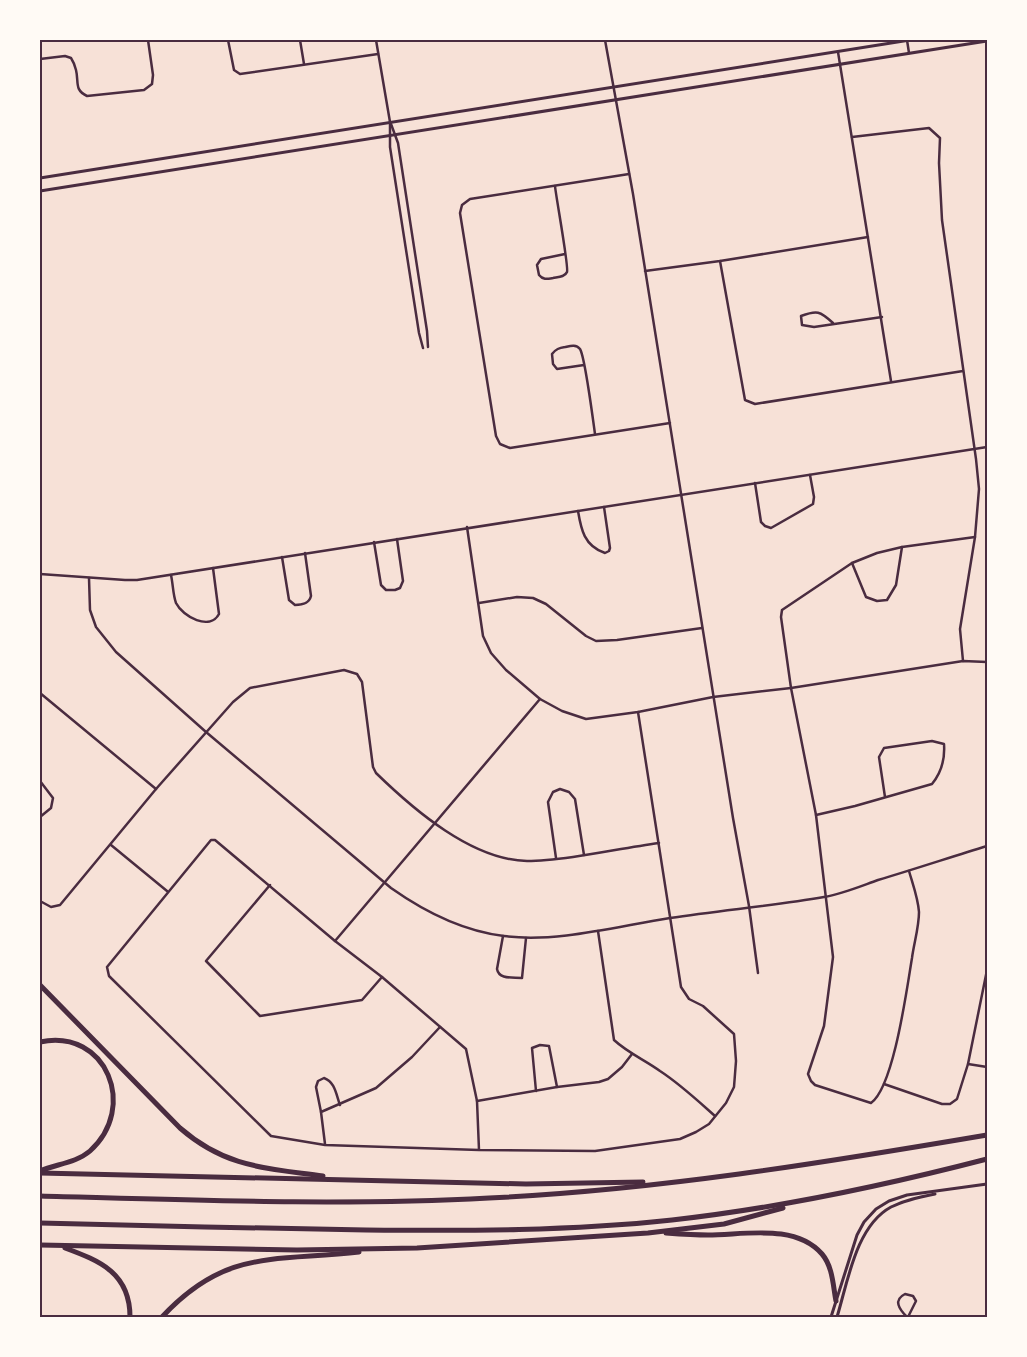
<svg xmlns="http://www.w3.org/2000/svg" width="1027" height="1357" font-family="'Work Sans',sans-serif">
  <rect width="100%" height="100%" fill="#f7e1d7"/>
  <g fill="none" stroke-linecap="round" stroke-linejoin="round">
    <g stroke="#4a2c40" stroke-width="2.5">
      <polyline points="228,40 234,70 240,74 378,54"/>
      <polyline points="300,40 304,64"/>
      <polyline points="376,40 390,122 390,147 419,333 423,348"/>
      <polyline points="605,40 633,194 733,818 749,906 758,973"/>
      <polyline points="907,40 909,53"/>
      <polyline points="838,52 891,381"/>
      <path d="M40 59 65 56 71 58C73 61 75 66 76 70 79 82 74 90 87 96L144 90 152 84 153 75 148 40"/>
      <polyline points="391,124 398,143 427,331 428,347"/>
      <polyline points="852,137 929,128 940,138 939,163 942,220 976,459 979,489 975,537 960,629 963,661"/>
      <polyline points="629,174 470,199 462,205 460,213 496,436 500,444 510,448 670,423"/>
      <path d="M555 186C556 197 569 267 567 272 565 277 558 277 553 278 547 279 543 280 539 275L537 265 541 259 565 254"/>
      <polyline points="720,261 745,400 755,404 963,371"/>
      <polyline points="645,271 720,261 868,237"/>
      <path d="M833 323C820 311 817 310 801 316L802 325 814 327 882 317"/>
      <path d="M584 365 557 369 553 364 552 354C556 349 559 348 565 347 570 346 576 344 580 349 585 357 593 420 595 434"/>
      <polyline points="755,483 761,522 765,526 771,528 813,504 814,497 810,475"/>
      <path d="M578 511C581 529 584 546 605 553L609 551 610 548 604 507"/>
      <polyline points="467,527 483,636 491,653 506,670 540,699 562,711 586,719 638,712 713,697 791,688 963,661 987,662"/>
      <polyline points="374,542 381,585 386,590 395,590 400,588 403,581 397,539"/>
      <path d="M282 557 289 600 295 605C302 605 309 604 311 596L305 553"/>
      <polyline points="852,563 866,597 877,601 887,600 896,585 902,547"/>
      <polyline points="40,574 125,580 137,580 987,447"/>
      <path d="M171 575C173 584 173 595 176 603 183 617 210 631 219 614L213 568"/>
      <path d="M89 578 90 610 96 627 116 652 206 732 391 888C425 912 462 931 504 936 557 943 618 926 670 918 721 910 773 906 824 897 842 894 861 886 878 880 915 869 951 857 987 846"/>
      <polyline points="479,603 517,597 533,598 546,604 586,636 596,641 617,640 702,628"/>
      <polyline points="40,693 156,789"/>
      <polyline points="40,781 53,798 51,808 40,817"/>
      <path d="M816 815 855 806 932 784C941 773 945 758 944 744L932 741 884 748 879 757 885 797"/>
      <polyline points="111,845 167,891"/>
      <polyline points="556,858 548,802 553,792 560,789 569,792 575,799 584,855"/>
      <path d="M909 871C913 885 918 898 919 912 919 927 914 943 912 958 907 987 894 1087 871 1103L815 1085 811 1081 808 1074 824 1026 833 957 816 815 791 688 781 617 782 610 852 563 877 553 902 547 975 537"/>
      <polyline points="270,885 206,961 260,1016 362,1000 382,977"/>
      <path d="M40 901 51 907 60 905 156 789 233 702 250 688 344 670 357 674 362 682 373 767 376 773C414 810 472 860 527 861 542 861 558 859 573 857 601 853 630 847 659 843"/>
      <path d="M598 931 614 1040C628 1053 645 1060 660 1071 680 1084 697 1100 715 1116"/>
      <path d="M503 936 497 969C499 980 513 977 522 978L526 938"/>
      <polyline points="335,941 540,699"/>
      <polyline points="968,1064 987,1067"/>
      <polyline points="884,1084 942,1104 950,1104 957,1099 968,1064 987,970"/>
      <polyline points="536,1091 532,1048 540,1045 549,1046 557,1087"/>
      <polyline points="477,1101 557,1087 599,1082 608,1079 622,1067 632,1054"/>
      <path d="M321 1112 316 1087 318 1081 324 1078C335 1082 336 1094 340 1105"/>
      <polyline points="325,1144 321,1112 376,1088 412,1057 440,1027"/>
      <polyline points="479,1150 477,1101 466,1049 382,977 335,941 215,840 211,840 107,967 109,976 271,1136 325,1145 479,1150 595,1151 680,1139 696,1132 709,1124 726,1103 734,1087 736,1061 734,1034 703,1006 689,999 681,987 638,712"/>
      <path d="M907 1317C899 1309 893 1300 905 1294L913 1296 916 1301 908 1317"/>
    </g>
    <g stroke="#4a2c40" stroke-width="3">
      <polyline points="40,178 910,40"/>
      <polyline points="40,191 987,41"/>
      <polyline points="831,1317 857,1235 864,1222 876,1209 889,1201 907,1195 987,1184"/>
      <path d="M837 1317C848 1281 856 1226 891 1207 905 1200 920 1197 935 1194"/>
    </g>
    <g stroke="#4a2c40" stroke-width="5">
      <path d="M40 985 180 1128C226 1168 266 1168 323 1176"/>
      <path d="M40 1042C107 1028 138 1108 90 1151 76 1163 56 1164 40 1171"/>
      <polyline points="40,1173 526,1184 643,1182"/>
      <path d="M40 1196C190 1200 340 1206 489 1198 657 1190 822 1163 987 1135"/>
      <path d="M40 1223C149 1226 257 1228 366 1230 468 1231 570 1231 672 1220 779 1208 883 1186 987 1159"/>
      <path d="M666 1233C680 1234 694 1235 708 1235 744 1235 795 1223 822 1254 833 1267 833 1286 836 1301"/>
      <polyline points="40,1245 297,1250 417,1248 648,1233 724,1224 783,1208"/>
      <path d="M65 1248C100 1261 130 1273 130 1317"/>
      <path d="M162 1317C226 1248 275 1262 359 1252"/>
    </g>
  </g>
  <rect width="1027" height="1357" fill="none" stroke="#fffaf5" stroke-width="82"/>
  <rect x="41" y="41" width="945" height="1275" fill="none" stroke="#4a2c40" stroke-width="2"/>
</svg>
